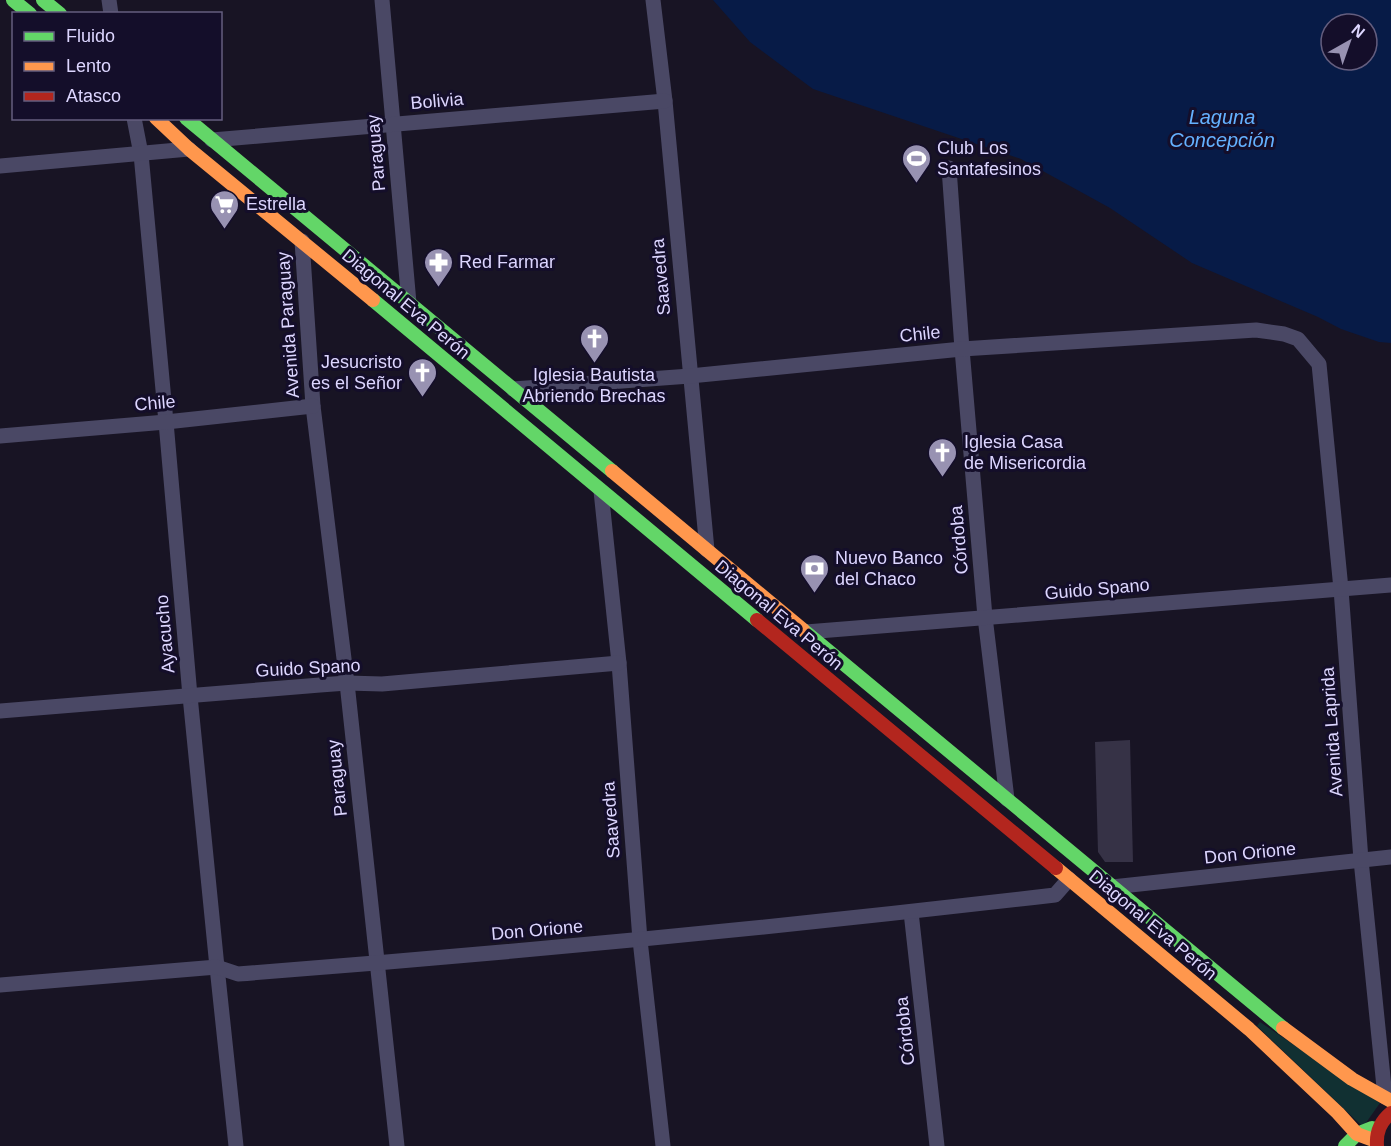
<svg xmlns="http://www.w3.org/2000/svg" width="1391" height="1146" font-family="Arial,sans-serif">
  <rect width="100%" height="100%" fill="#181424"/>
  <polygon fill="#113032" points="1260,1022 1380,1103 1363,1127 1257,1026"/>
  <path fill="#071b47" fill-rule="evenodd" d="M713 0H1391V343L1379 342 1341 329 1318 317 1192 263 1110 208 1021 159 813 89 750 42ZM1331 24H1367V60H1331Z"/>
  <polygon fill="#363246" points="1130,740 1133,862 1105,862 1098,852 1095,742"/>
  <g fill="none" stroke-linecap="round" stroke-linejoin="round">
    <g stroke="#4a4865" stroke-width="15">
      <polyline points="109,0 111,14"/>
      <polyline points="382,0 409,303"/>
      <polyline points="653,0 665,101 707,550"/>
      <polyline points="134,118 141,154 166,422 190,696 217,967 236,1146"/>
      <polyline points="212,140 665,101"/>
      <polyline points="0,166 189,149"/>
      <polyline points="949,168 962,349 985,617 1007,799"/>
      <polyline points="302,241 313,406 347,683 397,1146"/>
      <polyline points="513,389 690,376 962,349 1256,330 1284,334 1298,339 1319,364 1341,589 1361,860 1385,1097"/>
      <polyline points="0,436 166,422 313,406"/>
      <polyline points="601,491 619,663 640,940 663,1146"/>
      <polyline points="806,632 1391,585"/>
      <polyline points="0,711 320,685 347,683 382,684 619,663"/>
      <polyline points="1112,887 1391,857"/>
      <polyline points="911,912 937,1146"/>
      <path d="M0 985 217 967 238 974C511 953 783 927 1055 895L1069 879"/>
    </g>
    <g stroke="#63d668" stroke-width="14">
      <polyline points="13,0 30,14"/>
      <polyline points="43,0 60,14"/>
      <polyline points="186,118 612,471"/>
      <polyline points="373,300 757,620"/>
      <polyline points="803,630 1283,1028"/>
      <polyline points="1345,1146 1357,1134 1372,1128"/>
    </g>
    <g stroke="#ff974d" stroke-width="14">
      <polyline points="156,118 189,149 373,300"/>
      <polyline points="612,471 803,630"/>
      <polyline points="1056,868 1249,1029 1338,1113 1357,1134 1376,1141"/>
      <polyline points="1283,1028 1352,1079 1391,1101"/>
    </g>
    <g stroke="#b3261e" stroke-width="14">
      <polyline points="757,620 1056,868"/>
      <path d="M1377 1146C1376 1132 1380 1122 1391 1113"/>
    </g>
  </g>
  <defs>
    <symbol id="stadium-pin" viewBox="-11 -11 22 30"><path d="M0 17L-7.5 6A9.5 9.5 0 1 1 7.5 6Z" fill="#9892b2" stroke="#140e2a"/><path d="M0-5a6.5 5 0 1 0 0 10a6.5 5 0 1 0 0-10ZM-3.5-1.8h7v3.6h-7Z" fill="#fff"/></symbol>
    <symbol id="supermarket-pin" viewBox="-11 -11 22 30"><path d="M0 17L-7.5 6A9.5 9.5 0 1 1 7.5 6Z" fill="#9892b2" stroke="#140e2a"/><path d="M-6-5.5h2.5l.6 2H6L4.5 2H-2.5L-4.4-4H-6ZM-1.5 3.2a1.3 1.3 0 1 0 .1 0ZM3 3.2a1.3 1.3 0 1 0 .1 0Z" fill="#fff"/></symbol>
    <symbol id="pharmacy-pin" viewBox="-11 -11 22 30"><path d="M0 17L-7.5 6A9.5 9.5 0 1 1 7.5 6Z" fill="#9892b2" stroke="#140e2a"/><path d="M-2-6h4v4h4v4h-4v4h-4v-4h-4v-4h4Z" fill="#fff"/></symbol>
    <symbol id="church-pin" viewBox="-11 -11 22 30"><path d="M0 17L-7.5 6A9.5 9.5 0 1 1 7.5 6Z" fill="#9892b2" stroke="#140e2a"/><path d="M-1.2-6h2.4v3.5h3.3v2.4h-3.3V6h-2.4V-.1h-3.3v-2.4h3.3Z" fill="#fff"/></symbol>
    <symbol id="bank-pin" viewBox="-11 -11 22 30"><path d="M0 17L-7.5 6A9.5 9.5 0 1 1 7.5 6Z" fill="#9892b2" stroke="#140e2a"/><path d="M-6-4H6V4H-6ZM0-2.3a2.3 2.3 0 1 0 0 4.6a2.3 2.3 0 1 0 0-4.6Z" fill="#fff"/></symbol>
  </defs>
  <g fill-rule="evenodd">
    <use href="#stadium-pin" x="900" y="142" width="33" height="45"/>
    <use href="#supermarket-pin" x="208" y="188" width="33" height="45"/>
    <use href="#pharmacy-pin" x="422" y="246" width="33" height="45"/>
    <use href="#church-pin" x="578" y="322" width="33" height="45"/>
    <use href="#church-pin" x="406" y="356" width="33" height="45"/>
    <use href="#church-pin" x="926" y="436" width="33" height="45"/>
    <use href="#bank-pin" x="798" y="552" width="33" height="45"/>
  </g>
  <g text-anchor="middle" stroke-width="6" stroke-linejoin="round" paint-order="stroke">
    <g font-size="18" fill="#ddd6ff" stroke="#140e2a">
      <text transform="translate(437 101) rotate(-5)" y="6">Bolivia</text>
      <text transform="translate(376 153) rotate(-95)" y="6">Paraguay</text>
      <text transform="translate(661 277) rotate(-95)" y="6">Saavedra</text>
      <text transform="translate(406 304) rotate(40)" y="6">Diagonal Eva Perón</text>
      <text transform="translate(288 325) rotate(-94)" y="6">Avenida Paraguay</text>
      <text transform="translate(920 334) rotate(-6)" y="6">Chile</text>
      <text transform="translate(155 403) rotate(-5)" y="6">Chile</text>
      <text transform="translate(959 540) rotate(-95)" y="6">Córdoba</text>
      <text transform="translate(1097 589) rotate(-5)" y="6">Guido Spano</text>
      <text transform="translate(779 615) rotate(40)" y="6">Diagonal Eva Perón</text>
      <text transform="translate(165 634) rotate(-95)" y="6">Ayacucho</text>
      <text transform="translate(308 668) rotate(-3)" y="6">Guido Spano</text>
      <text transform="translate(1332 732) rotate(-94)" y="6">Avenida Laprida</text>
      <text transform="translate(337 778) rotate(-96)" y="6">Paraguay</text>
      <text transform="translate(611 820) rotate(-94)" y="6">Saavedra</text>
      <text transform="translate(1250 853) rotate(-6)" y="6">Don Orione</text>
      <text transform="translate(1153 925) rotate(40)" y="6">Diagonal Eva Perón</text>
      <text transform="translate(537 930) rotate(-5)" y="6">Don Orione</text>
      <text transform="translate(905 1031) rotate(-96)" y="6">Córdoba</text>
    </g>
    <g font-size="18" fill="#ddd6ff" stroke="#140e2a" text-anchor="start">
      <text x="937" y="154">Club Los<tspan x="937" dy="21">Santafesinos</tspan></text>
      <text x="246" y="210">Estrella</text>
      <text x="459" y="268">Red Farmar</text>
      <text x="402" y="368" text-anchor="end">Jesucristo<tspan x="402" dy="21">es el Señor</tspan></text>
      <text x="594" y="381" text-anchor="middle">Iglesia Bautista<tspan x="594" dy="21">Abriendo Brechas</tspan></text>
      <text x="964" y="448">Iglesia Casa<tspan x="964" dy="21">de Misericordia</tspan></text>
      <text x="835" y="564">Nuevo Banco<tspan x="835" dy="21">del Chaco</tspan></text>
    </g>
    <g font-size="20" font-style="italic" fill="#64b1ff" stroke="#140e2a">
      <text x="1222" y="124">Laguna<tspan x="1222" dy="23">Concepción</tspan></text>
    </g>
  </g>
  <rect x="12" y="12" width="210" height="108" fill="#140e2a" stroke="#645e7f" stroke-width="1.5"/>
  <rect x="24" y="32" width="30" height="9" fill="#63d668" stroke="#645e7f" stroke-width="1.5"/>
  <text x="66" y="42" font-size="18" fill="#ddd6ff">Fluido</text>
  <rect x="24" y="62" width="30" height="9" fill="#ff974d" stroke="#645e7f" stroke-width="1.5"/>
  <text x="66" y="72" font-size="18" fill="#ddd6ff">Lento</text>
  <rect x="24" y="92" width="30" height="9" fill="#b3261e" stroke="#645e7f" stroke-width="1.5"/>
  <text x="66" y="102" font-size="18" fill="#ddd6ff">Atasco</text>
  <g transform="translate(1349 42) rotate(40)"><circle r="28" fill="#140e2a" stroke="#645e7f" stroke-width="1.5"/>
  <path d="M0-4.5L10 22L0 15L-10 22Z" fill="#9892b2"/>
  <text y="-9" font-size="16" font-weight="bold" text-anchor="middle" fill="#ddd6ff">N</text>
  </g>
</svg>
